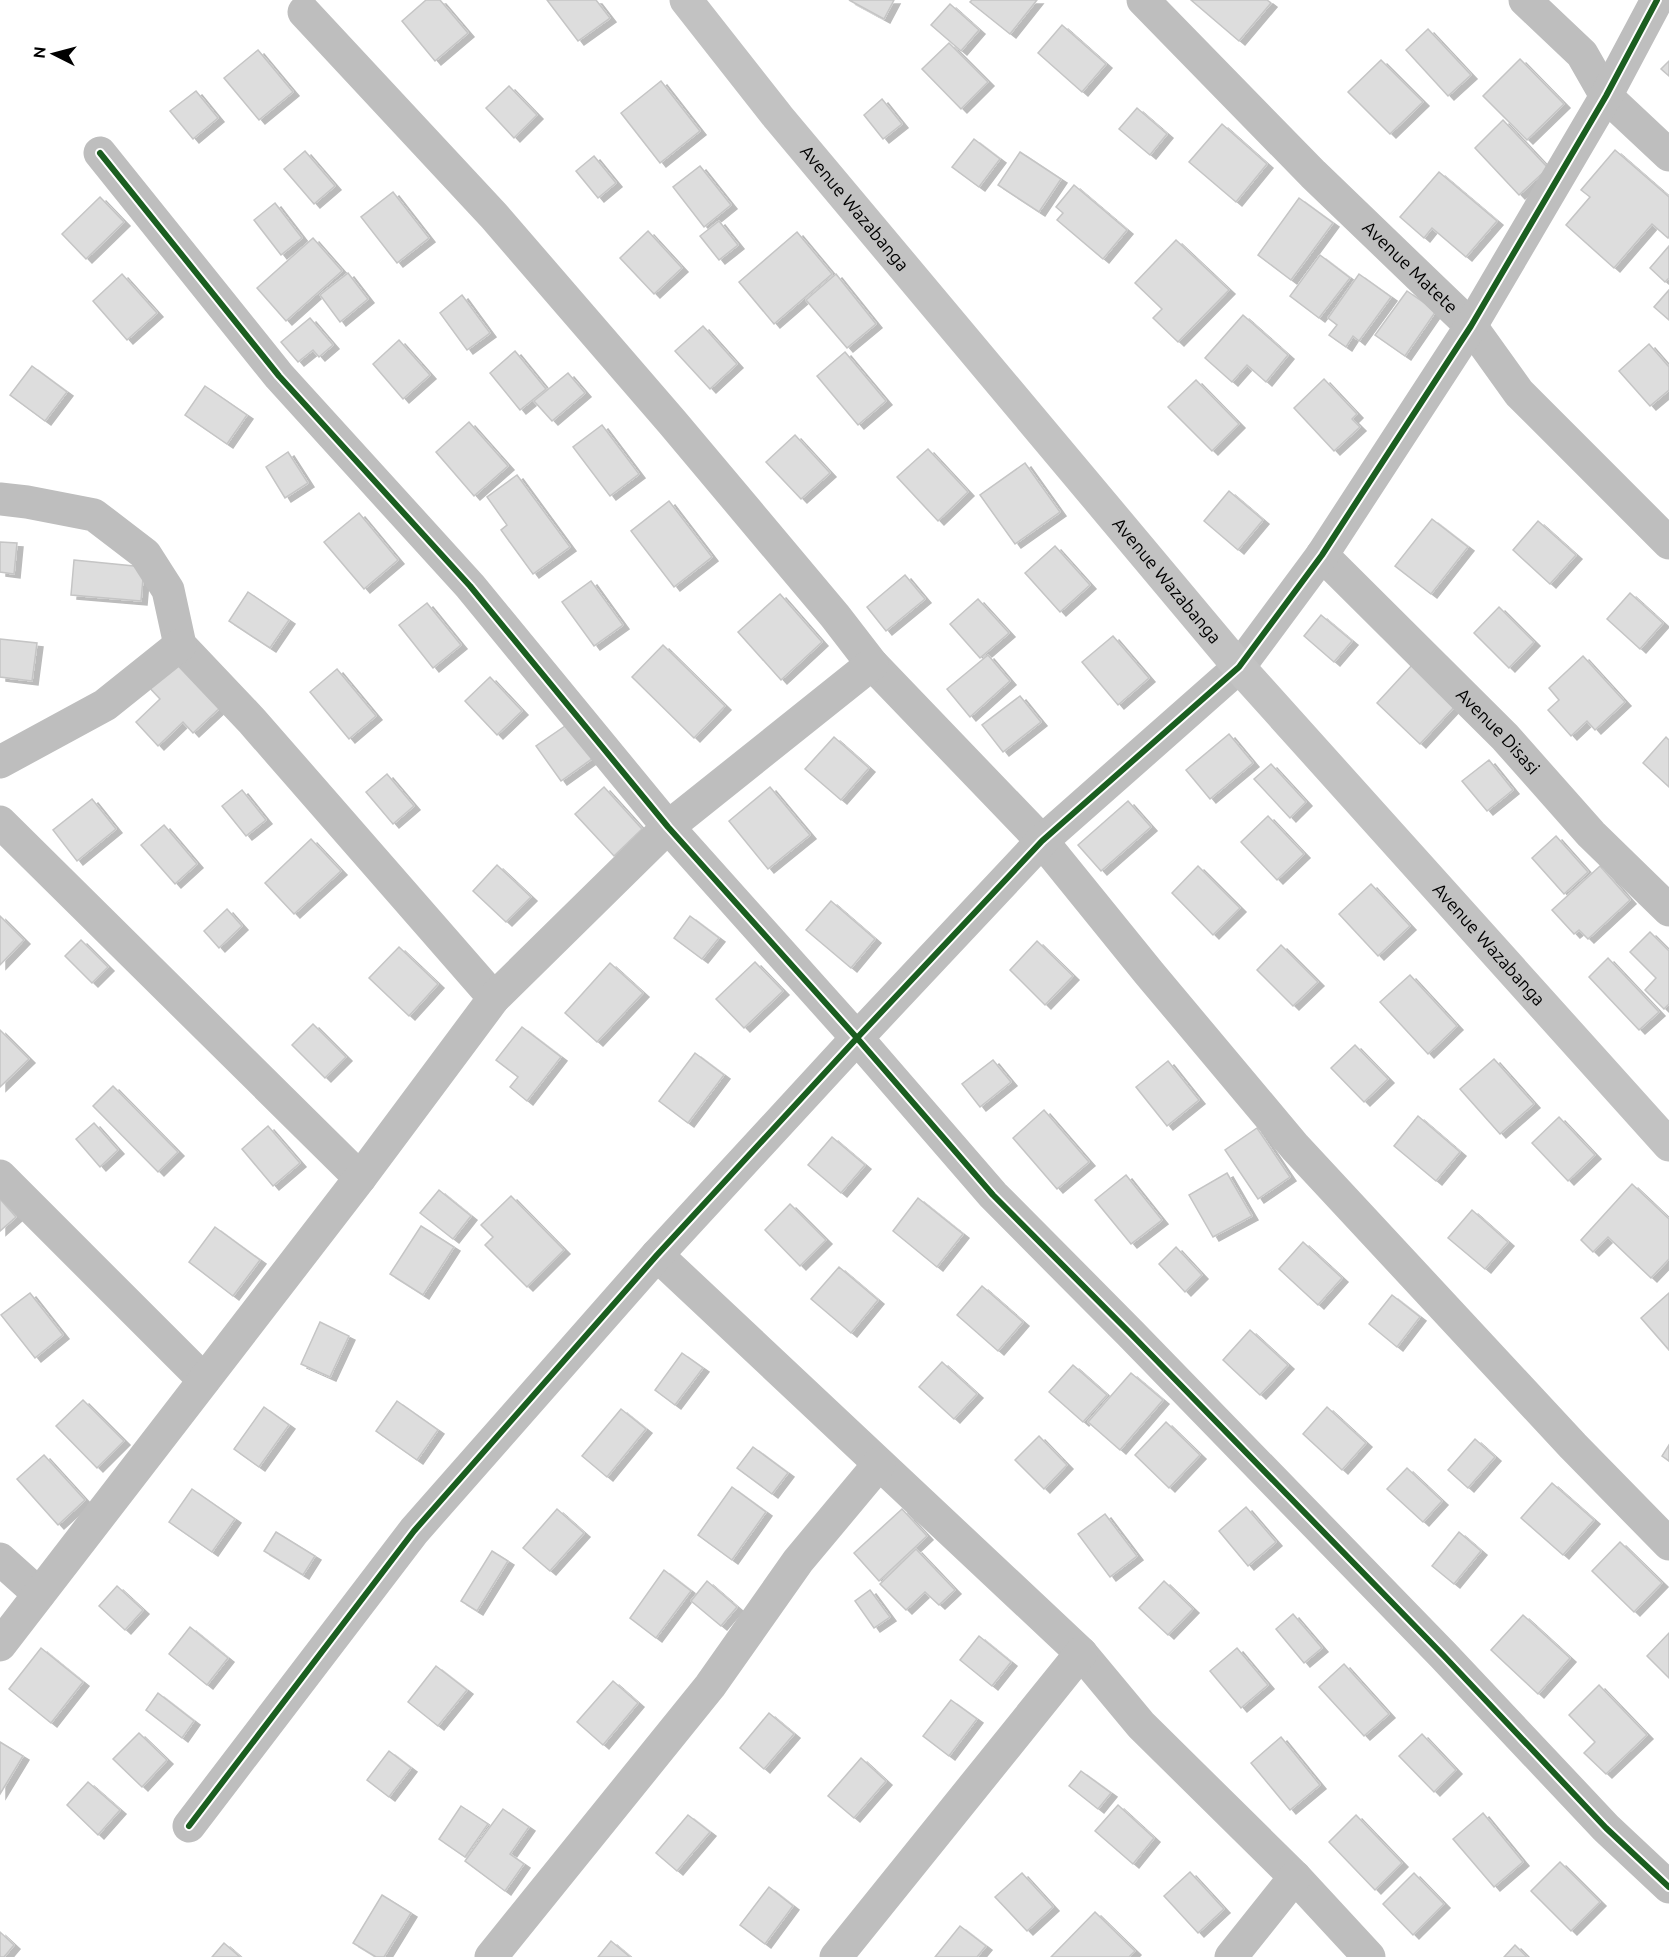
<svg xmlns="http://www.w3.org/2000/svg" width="1669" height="1957" font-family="Ubuntu,sans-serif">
  <defs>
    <filter id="shadow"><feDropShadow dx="6" dy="4" stdDeviation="0" flood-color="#0004"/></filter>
  </defs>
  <rect width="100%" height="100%" fill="#fff"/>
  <g fill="#ddd" stroke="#c5c5c5" stroke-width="1.5" filter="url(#shadow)">
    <polygon points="426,0 440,0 468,33 435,61 402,21"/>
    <polygon points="547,0 596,0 610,18 578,41"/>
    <polygon points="849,0 894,0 884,19"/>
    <polygon points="972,0 1037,0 1010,34 970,2"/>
    <polygon points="1191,0 1267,0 1271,3 1239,41"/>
    <polygon points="950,4 979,30 961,51 931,25"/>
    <polygon points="1062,25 1106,64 1082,92 1038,53"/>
    <polygon points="1428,29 1471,75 1448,96 1406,50"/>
    <polygon points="949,43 988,82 961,109 922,69"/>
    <polygon points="258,50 293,92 259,120 224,78"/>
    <polygon points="1520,59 1564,104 1527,140 1483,96"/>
    <polygon points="1381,60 1423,102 1390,134 1348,92"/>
    <polygon points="1669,61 1669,76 1661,69"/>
    <polygon points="661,81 700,131 660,163 621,113"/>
    <polygon points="509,86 537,115 514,138 486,108"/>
    <polygon points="196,91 218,118 193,139 170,111"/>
    <polygon points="882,99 902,124 883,139 864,115"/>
    <polygon points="1137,108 1167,134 1150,155 1119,129"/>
    <polygon points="1503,120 1548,168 1519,195 1475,148"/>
    <polygon points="1222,124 1267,164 1236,202 1189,162"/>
    <polygon points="974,139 1000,159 979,187 952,167"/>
    <polygon points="1615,150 1669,197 1669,236 1668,238 1652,224 1614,268 1566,225 1590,197 1581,190"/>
    <polygon points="305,151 335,186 314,204 284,169"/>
    <polygon points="1020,152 1061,179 1039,212 998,185"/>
    <polygon points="594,156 616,183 598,198 576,171"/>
    <polygon points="700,166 731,205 704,227 673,187"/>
    <polygon points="1439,172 1497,221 1466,257 1432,228 1424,238 1400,217"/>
    <polygon points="1074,185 1127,230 1103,259 1057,220 1063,213 1056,207"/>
    <polygon points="393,192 429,238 397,263 361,217"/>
    <polygon points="100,197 124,222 86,259 62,234"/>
    <polygon points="1299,198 1333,223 1291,280 1258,255"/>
    <polygon points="275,203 302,238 281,255 254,220"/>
    <polygon points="719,221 738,245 719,260 700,236"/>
    <polygon points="648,231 682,268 654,294 620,258"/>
    <polygon points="797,232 832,274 774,324 739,282"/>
    <polygon points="313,238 342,271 286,321 257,288"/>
    <polygon points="1176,240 1229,290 1178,342 1153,318 1162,309 1135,283"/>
    <polygon points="1669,246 1669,278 1665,282 1650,268"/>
    <polygon points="1320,255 1350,278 1319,318 1290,296"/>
    <polygon points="348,273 368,299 340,322 320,295"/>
    <polygon points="122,274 157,313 127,340 93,301"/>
    <polygon points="836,274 876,324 847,348 806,300"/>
    <polygon points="1359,274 1391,297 1359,341 1353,336 1346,347 1329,335 1337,325 1328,318"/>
    <polygon points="1669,290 1669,320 1654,307"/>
    <polygon points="1407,291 1436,311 1405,356 1375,335"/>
    <polygon points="462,295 490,333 467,350 440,313"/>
    <polygon points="1243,315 1288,355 1266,382 1247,365 1232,382 1205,358"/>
    <polygon points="310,318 333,345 319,357 313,350 298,362 281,342"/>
    <polygon points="703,326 737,364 710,389 675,351"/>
    <polygon points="399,340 430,375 403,399 373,364"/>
    <polygon points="1649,344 1669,367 1669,390 1650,406 1619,371"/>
    <polygon points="515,351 546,389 520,410 490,373"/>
    <polygon points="845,352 886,401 858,425 817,376"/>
    <polygon points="32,366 67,392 45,421 10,395"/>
    <polygon points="568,373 585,393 552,421 534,401"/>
    <polygon points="1324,379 1357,414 1352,419 1360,427 1334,451 1294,408"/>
    <polygon points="1196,380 1239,424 1212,451 1168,407"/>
    <polygon points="205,386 247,415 227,444 185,415"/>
    <polygon points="469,422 508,466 474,496 436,452"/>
    <polygon points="602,425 639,474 610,496 573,447"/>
    <polygon points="795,435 830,473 801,499 766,462"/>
    <polygon points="928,449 968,492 938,521 897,477"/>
    <polygon points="288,452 308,483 285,498 266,467"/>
    <polygon points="1025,463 1060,512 1015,544 980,495"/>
    <polygon points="517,475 570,547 533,574 501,530 507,525 487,497"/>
    <polygon points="1229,491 1263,520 1238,550 1204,521"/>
    <polygon points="669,501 712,557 674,587 631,531"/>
    <polygon points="359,513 398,560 364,589 324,542"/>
    <polygon points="1432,519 1468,547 1431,594 1395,566"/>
    <polygon points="1538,521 1576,555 1550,584 1513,550"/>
    <polygon points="0,542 17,543 14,574 0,572"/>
    <polygon points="1055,546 1090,585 1060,612 1025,573"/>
    <polygon points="74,560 144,567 141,601 71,595"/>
    <polygon points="905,575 925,599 886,631 867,607"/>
    <polygon points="591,581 623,625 594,646 562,602"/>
    <polygon points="248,592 289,620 270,648 229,621"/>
    <polygon points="1630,593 1663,623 1640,649 1607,619"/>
    <polygon points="780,594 822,642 781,680 738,632"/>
    <polygon points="978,599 1009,633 980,658 950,624"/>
    <polygon points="427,603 461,645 433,668 399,625"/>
    <polygon points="1499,607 1534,642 1509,668 1474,633"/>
    <polygon points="1321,615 1352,641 1334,662 1304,636"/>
    <polygon points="1113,636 1149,678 1118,705 1082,662"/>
    <polygon points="0,639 37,643 32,681 0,677"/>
    <polygon points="663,645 725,706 694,738 632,677"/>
    <polygon points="176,655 223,705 193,733 183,722 158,746 136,722 160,699 146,684"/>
    <polygon points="988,655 1010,681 970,717 947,689"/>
    <polygon points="1583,656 1625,702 1595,730 1587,721 1571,736 1548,710 1559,700 1549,688"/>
    <polygon points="1413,664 1456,705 1420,744 1377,703"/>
    <polygon points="337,669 376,716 349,739 310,692"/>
    <polygon points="490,677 522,711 497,735 465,701"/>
    <polygon points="1020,696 1041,722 1003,752 982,725"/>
    <polygon points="568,724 593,758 561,781 536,746"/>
    <polygon points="1229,734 1253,763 1210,799 1186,770"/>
    <polygon points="834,737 869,768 841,800 805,769"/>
    <polygon points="1666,737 1669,740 1669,787 1643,763"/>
    <polygon points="1489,760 1513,790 1487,811 1462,781"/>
    <polygon points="1271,764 1306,802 1290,818 1254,779"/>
    <polygon points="387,774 414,806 393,824 366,792"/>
    <polygon points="604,787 642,829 614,856 575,814"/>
    <polygon points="770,787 810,835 768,869 729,821"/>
    <polygon points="242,790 266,820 246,836 222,806"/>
    <polygon points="92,799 116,829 77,861 53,830"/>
    <polygon points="1128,801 1151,827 1101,871 1078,845"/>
    <polygon points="1268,816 1304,854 1277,880 1241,842"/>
    <polygon points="164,825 197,864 175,884 141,845"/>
    <polygon points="1556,836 1588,872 1564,894 1532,858"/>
    <polygon points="311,839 341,871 294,914 265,883"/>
    <polygon points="497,865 531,897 506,922 473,891"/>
    <polygon points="1198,866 1240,908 1213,935 1172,893"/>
    <polygon points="1600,866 1630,900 1588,939 1579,930 1574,934 1552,910"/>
    <polygon points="1371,884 1410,926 1378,956 1339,914"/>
    <polygon points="831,901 875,939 851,968 806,930"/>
    <polygon points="227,909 242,926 219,948 204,931"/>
    <polygon points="0,916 24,940 0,965"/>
    <polygon points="690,916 719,938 702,959 674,938"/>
    <polygon points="1650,932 1669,951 1669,1004 1664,1009 1645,990 1656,978 1630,952"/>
    <polygon points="81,940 108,967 92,983 65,956"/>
    <polygon points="1037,941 1073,976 1045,1005 1010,970"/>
    <polygon points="1281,945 1318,982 1293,1006 1257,970"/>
    <polygon points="399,947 438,984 409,1016 369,978"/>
    <polygon points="1608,958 1659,1012 1639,1030 1589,977"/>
    <polygon points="755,962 783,991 744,1028 716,999"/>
    <polygon points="610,963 643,993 597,1042 565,1013"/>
    <polygon points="1410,975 1457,1026 1428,1054 1380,1002"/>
    <polygon points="313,1024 346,1057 325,1078 292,1045"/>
    <polygon points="522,1027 561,1057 527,1101 510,1087 518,1077 496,1060"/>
    <polygon points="0,1030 29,1059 0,1087"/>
    <polygon points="1355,1045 1388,1079 1364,1102 1331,1068"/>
    <polygon points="695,1053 724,1075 688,1123 659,1101"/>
    <polygon points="1494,1059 1534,1104 1500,1134 1460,1089"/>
    <polygon points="993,1060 1011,1082 980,1107 962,1084"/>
    <polygon points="1168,1061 1199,1100 1167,1126 1136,1087"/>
    <polygon points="113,1086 178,1152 158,1172 93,1106"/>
    <polygon points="1044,1110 1089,1162 1057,1189 1013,1138"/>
    <polygon points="1418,1116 1460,1152 1436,1181 1394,1146"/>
    <polygon points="1559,1117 1595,1155 1568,1181 1532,1143"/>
    <polygon points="94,1123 118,1150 100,1167 76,1139"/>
    <polygon points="268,1126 300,1163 273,1186 242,1149"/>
    <polygon points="1257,1128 1290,1177 1258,1199 1225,1150"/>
    <polygon points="832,1137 865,1165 841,1193 808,1165"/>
    <polygon points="1227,1173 1252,1216 1213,1237 1189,1195"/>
    <polygon points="1126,1175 1162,1220 1131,1244 1095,1200"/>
    <polygon points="1632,1184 1669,1219 1669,1259 1651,1278 1608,1237 1593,1252 1581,1240"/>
    <polygon points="439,1190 471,1216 453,1239 420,1213"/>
    <polygon points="511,1196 564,1250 527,1287 485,1245 493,1237 481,1225"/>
    <polygon points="918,1198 963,1234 937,1267 893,1231"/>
    <polygon points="0,1199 16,1217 0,1231"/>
    <polygon points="790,1204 826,1240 800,1266 765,1230"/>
    <polygon points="1472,1210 1508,1242 1485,1269 1448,1238"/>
    <polygon points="421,1226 454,1247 423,1295 390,1274"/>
    <polygon points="215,1227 260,1260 233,1296 189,1262"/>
    <polygon points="1303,1242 1342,1278 1318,1305 1279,1269"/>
    <polygon points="1176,1247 1202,1275 1185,1292 1159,1264"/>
    <polygon points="839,1267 878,1300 851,1333 811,1299"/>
    <polygon points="982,1286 1023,1322 998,1351 957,1315"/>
    <polygon points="30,1293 63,1335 35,1358 1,1315"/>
    <polygon points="1669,1293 1669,1350 1641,1318"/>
    <polygon points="1392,1295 1420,1317 1397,1347 1369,1324"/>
    <polygon points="320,1322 349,1336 330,1377 301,1364"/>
    <polygon points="1250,1330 1288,1365 1260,1395 1223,1360"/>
    <polygon points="682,1353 703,1368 675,1405 655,1390"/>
    <polygon points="942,1362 977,1394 954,1419 919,1387"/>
    <polygon points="1073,1365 1107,1395 1083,1422 1049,1392"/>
    <polygon points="1131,1373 1163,1400 1120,1450 1088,1422"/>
    <polygon points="83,1400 124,1441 97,1468 56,1426"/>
    <polygon points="397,1401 438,1430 417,1460 376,1431"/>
    <polygon points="264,1407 289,1425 259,1467 234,1449"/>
    <polygon points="1327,1407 1366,1443 1342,1470 1303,1434"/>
    <polygon points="621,1409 646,1429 607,1477 582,1456"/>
    <polygon points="1166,1422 1200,1455 1169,1488 1135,1455"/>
    <polygon points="1039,1436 1067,1465 1044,1489 1015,1460"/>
    <polygon points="1475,1439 1495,1457 1468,1488 1448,1470"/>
    <polygon points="1669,1445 1669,1461 1662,1456"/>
    <polygon points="753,1447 788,1473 772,1494 737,1468"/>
    <polygon points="44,1455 85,1500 58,1525 17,1479"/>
    <polygon points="1407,1468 1442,1501 1423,1522 1387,1489"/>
    <polygon points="1552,1483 1594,1520 1563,1555 1521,1518"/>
    <polygon points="732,1487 766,1512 732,1560 698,1535"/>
    <polygon points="192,1489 235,1519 212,1552 169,1522"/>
    <polygon points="1246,1507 1276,1542 1248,1566 1219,1531"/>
    <polygon points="557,1509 584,1533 550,1571 523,1548"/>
    <polygon points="902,1509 927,1536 879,1581 854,1553"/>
    <polygon points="1105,1514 1137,1556 1110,1577 1078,1534"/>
    <polygon points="276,1532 315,1556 303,1575 264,1551"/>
    <polygon points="1459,1532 1481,1551 1454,1584 1432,1566"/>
    <polygon points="1620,1542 1662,1583 1634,1612 1592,1571"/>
    <polygon points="916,1549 955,1590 939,1605 925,1592 906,1610 880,1584"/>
    <polygon points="492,1551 508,1561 477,1611 461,1601"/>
    <polygon points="664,1570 691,1591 656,1638 630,1618"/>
    <polygon points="707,1581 737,1607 721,1626 691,1601"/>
    <polygon points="1164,1581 1193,1609 1168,1635 1139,1608"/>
    <polygon points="117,1586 143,1610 125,1630 99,1606"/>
    <polygon points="870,1590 890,1617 874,1628 855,1601"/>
    <polygon points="1293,1614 1322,1648 1304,1663 1276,1629"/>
    <polygon points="1523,1615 1570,1658 1538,1694 1491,1650"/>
    <polygon points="190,1627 228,1658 207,1685 169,1654"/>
    <polygon points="1669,1633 1669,1678 1647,1656"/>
    <polygon points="979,1636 1011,1662 992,1686 960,1660"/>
    <polygon points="41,1648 83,1682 51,1723 9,1689"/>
    <polygon points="1237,1648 1268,1685 1241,1708 1210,1671"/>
    <polygon points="1344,1664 1389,1714 1364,1736 1319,1687"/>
    <polygon points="436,1666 467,1690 438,1726 408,1702"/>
    <polygon points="613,1681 638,1703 603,1745 577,1722"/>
    <polygon points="1599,1685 1647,1735 1606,1774 1584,1753 1595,1742 1569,1715"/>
    <polygon points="158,1693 194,1721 182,1738 146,1710"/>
    <polygon points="951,1700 977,1719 949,1756 923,1736"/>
    <polygon points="769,1713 794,1734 764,1769 740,1748"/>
    <polygon points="139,1733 167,1760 142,1787 113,1759"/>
    <polygon points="1422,1734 1456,1770 1434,1792 1399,1756"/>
    <polygon points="1281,1737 1320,1785 1290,1810 1251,1763"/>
    <polygon points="0,1742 23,1756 0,1794"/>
    <polygon points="389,1751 411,1768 389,1797 367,1780"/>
    <polygon points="861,1758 886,1781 854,1818 828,1796"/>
    <polygon points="1081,1771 1111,1793 1098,1809 1069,1786"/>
    <polygon points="88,1782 120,1810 98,1835 67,1805"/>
    <polygon points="1118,1805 1154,1838 1133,1864 1095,1831"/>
    <polygon points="461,1806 488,1824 465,1857 439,1839"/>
    <polygon points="503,1809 529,1827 510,1854 524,1864 505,1891 465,1861"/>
    <polygon points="1483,1813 1523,1862 1494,1887 1453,1839"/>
    <polygon points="688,1815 710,1832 677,1871 656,1853"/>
    <polygon points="1356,1815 1402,1863 1375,1890 1329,1842"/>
    <polygon points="1560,1862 1600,1902 1571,1931 1531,1891"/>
    <polygon points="1190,1872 1224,1909 1198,1933 1164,1896"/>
    <polygon points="1022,1873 1053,1907 1027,1931 995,1897"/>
    <polygon points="1414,1873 1444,1904 1413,1935 1383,1904"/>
    <polygon points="769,1887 793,1906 765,1944 740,1925"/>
    <polygon points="382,1895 411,1913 384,1957 376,1957 353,1943"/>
    <polygon points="1095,1912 1135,1951 1129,1957 1051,1957"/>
    <polygon points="960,1926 986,1946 977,1957 935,1957"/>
    <polygon points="0,1932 14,1945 4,1957 0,1957"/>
    <polygon points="611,1941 630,1957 598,1957"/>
    <polygon points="224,1943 240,1957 212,1957"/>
    <polygon points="1515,1945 1527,1957 1504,1957"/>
  </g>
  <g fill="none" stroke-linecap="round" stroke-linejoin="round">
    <g stroke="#bebebe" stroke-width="33">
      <path id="s1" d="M1143 0 1313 174 1471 326 1519 393 1669 543"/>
      <polyline points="1525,0 1582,54 1606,96 1669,155"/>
      <polyline points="304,12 494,216 672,422 835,616 872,664 1042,841 1149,973 1295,1147 1573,1446 1669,1544"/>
      <polyline points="100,153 279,376 470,586 668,827 857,1038 993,1195 1130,1333 1443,1655 1606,1828 1669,1887"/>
      <polyline points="0,499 27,502 94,515 145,554 168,590 180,645 252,721 494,998"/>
      <path id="s2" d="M1322 555 1505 737 1591 834 1669 910"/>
      <polyline points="0,762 105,705 180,645"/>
      <polyline points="0,822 360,1178"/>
      <polyline points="0,1176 204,1380"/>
      <polyline points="657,1255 1081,1653 1141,1725 1295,1877 1369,1957"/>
      <polyline points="0,1559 39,1594"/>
      <polyline points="0,1645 360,1178 494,998 668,827 872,664"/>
      <polyline points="189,1826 414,1531 657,1255 857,1038 1042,841 1239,667 1322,555 1471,326 1606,96 1657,0"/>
      <polyline points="491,1957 710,1686 798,1561 879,1464"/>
      <polyline points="836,1957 1081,1653"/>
      <polyline points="1231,1957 1295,1877"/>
    </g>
    <path stroke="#c2c2c2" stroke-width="33" id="s3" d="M686 0 778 117 1239 667 1669 1145"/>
    <defs>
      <g id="cycleway">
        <polyline points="100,153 279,376 470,586 668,827 857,1038 993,1195 1130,1333 1443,1655 1606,1828 1669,1887"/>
        <polyline points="189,1826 414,1531 657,1255 857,1038 1042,841 1239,667 1322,555 1471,326 1606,96 1657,0"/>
      </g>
    </defs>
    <use href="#cycleway" stroke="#fff" stroke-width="10"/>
    <use href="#cycleway" stroke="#1b5e20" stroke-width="6"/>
  </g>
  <g text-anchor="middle" stroke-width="4.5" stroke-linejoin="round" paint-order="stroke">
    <g font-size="18" fill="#000" stroke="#fff">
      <text dy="6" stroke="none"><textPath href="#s3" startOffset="268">Avenue Wazabanga</textPath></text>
      <text dy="6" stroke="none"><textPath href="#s1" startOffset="378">Avenue Matete</textPath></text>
      <text dy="6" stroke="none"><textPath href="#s3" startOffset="754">Avenue Wazabanga</textPath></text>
      <text dy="6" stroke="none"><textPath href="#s2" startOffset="249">Avenue Disasi</textPath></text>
      <text dy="6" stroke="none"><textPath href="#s3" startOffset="1240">Avenue Wazabanga</textPath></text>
    </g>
  </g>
  <g transform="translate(54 54) rotate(276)" stroke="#ffffff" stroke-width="4.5" paint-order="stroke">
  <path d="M0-4.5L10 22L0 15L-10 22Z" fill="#000000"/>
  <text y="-9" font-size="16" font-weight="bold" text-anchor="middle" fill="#000000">N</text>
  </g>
</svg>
